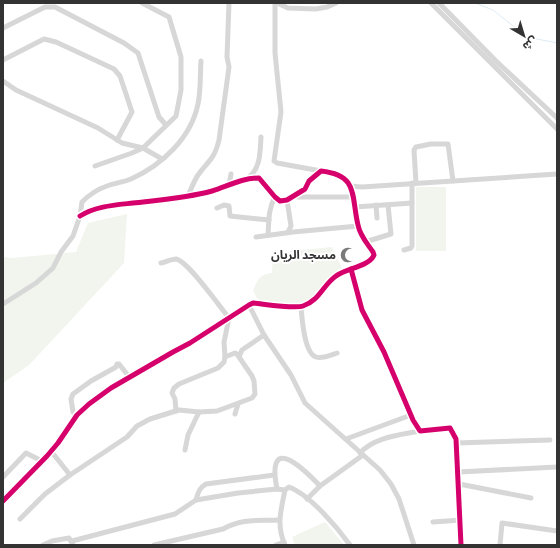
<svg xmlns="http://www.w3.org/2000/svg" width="560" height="548" font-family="Commissioner,'Noto Sans Arabic',sans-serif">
  <rect width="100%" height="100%" fill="#fff"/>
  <g fill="#f1f5ed">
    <rect x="416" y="187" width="30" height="64"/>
    <polygon points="127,214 124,263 29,365 3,383 3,257 13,258 76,252 88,223"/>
    <path d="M332 247 343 270C333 280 322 296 308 302 297 308 270 302 258 300L253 291C258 279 259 275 272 273L273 253Z"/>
    <polygon points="325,522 344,545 295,545 292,537"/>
  </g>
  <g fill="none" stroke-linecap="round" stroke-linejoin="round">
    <polyline stroke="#ddebf3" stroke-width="1" points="475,3 493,10 527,37 557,43"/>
    <g stroke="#d7d7d7" stroke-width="5">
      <polyline points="275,3 275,53 281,112 274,161 277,163 321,171"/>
      <polyline points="277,3 288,8 316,9 327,7 336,3"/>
      <polyline points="431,3 557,129"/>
      <polyline points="439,3 496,61 557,118"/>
      <polyline points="3,28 45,7 55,7 124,43 138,53 159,117 166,125"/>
      <polyline points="3,60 44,39 56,42 114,69 120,76 132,112 117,140"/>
      <polyline points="3,81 16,90 98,128 122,143 143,148 162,159"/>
      <polyline points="95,166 132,153 143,148 176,116 181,90 181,57 169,17 142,3"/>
      <path d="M248 178C261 168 260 152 261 137"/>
      <polyline points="416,183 414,150 416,147 431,144 448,144 453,181"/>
      <polyline points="229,185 231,174"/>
      <polyline points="350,186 362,187 557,174"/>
      <path d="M188 196C191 189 194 181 198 175 209 160 214 160 219 140L229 67 227 57 229 3"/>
      <polyline points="293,197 353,197"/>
      <polyline points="287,200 291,226 288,232"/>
      <polyline points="376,205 377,218"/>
      <polyline points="355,207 412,203"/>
      <polyline points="217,208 224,205 229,206 230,216 269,220"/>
      <path d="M268 235C269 222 268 209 275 197"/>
      <polyline points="256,237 293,232 358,226"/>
      <polyline points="365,242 391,234 388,205"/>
      <polyline points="404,250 411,248 412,246 412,183"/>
      <path d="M161 263C165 262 172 259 176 259 188 261 220 307 229 318L224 342 225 357 224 362 218 368 179 384 174 388 172 393 175 399 176 411"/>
      <polyline points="351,269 362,310 384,352 413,420 420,431 450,428 456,439 461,545"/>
      <path d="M3 304 36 283 53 268 61 252 73 236 80 216 82 202C89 195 98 189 107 186 115 183 124 182 131 179 162 165 191 138 198 104 201 90 200 75 201 61"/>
      <polyline points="249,305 264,335 291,375 305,403 380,470 391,484 399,499 414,545"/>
      <path d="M301 307C302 318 304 353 316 357 322 359 331 355 337 353"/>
      <polyline points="225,357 235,353 237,354 239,357"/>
      <polyline points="235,414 238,404"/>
      <polyline points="77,415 73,412 71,399 73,394 91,381 116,367 117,364 119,364 130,378"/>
      <polyline points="346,439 411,415"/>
      <polyline points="456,443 550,440"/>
      <polyline points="185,450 188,435 199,412"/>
      <polyline points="51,451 70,475"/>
      <path d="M360 453C374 437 400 435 420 431"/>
      <polyline points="458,472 557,467"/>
      <polyline points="3,477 26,453 42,461"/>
      <polyline points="459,484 531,498"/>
      <path d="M277 489C266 433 302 467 320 486"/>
      <polyline points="307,499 320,486 363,455"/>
      <path d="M196 500C198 493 199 488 206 484L274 475"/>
      <path d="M3 501 47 456 58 443 77 415 89 404 111 388 173 352 190 343 249 305 253 303C264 304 294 309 303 306 319 301 323 285 336 276 346 268 369 267 374 255L373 252C367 243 360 236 358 225 351 196 359 175 321 171L309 181 305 189 287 200 280 201 275 197 259 178C242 178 228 186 212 191 187 198 159 200 133 203 115 205 96 206 80 216"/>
      <polyline points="20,519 45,494 70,475 127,437 137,426 150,419 179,410 199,412 217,411 252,398 255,394 254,381 252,376 239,357 242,350 264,335"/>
      <polyline points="433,522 461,520"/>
      <path d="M72 541 175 514 196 500 238 493 277 489 285 490 289 487C310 495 337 527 350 545"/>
      <polyline points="43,545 52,541 69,538 73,545"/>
      <path d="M154 545 223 529C242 518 259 521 279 520"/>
      <polyline points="276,545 284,542"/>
      <path d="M285 545C276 525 281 510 285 490"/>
      <polyline points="500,545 502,523 557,531"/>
    </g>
    <defs>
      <g id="cycleway">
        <polyline points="351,269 362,310 384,352 413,420 420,431 450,428 456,439 461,545"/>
        <path d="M3 501 47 456 58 443 77 415 89 404 111 388 173 352 190 343 249 305 253 303C264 304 294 309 303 306 319 301 323 285 336 276 346 268 369 267 374 255L373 252C367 243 360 236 358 225 351 196 359 175 321 171L309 181 305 189 287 200 280 201 275 197 259 178C242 178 228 186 212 191 187 198 159 200 133 203 115 205 96 206 80 216"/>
      </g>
    </defs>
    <use href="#cycleway" stroke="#fff" stroke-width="8"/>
    <use href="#cycleway" stroke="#d6006c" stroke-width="5"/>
  </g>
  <defs>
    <symbol id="mosque-bare" viewBox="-9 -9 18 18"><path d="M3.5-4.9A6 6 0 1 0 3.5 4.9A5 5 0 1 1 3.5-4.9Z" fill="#7a7a7a" stroke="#fff" stroke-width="2.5" paint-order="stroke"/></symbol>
  </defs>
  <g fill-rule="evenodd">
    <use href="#mosque-bare" x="337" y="244" width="22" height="22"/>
  </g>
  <g text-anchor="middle" stroke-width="4" stroke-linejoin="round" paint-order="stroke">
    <g font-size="12" font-weight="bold" fill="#333" stroke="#fff" text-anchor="end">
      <text x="336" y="259">مسجد الريان</text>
    </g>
  </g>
  <rect width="560" height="548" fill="none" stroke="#333333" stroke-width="8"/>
  <g transform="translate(524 36) rotate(142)" stroke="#ffffff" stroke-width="3" paint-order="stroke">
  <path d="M0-3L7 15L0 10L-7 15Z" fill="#333333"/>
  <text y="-6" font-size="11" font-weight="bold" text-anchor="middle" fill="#333333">ش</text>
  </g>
</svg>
